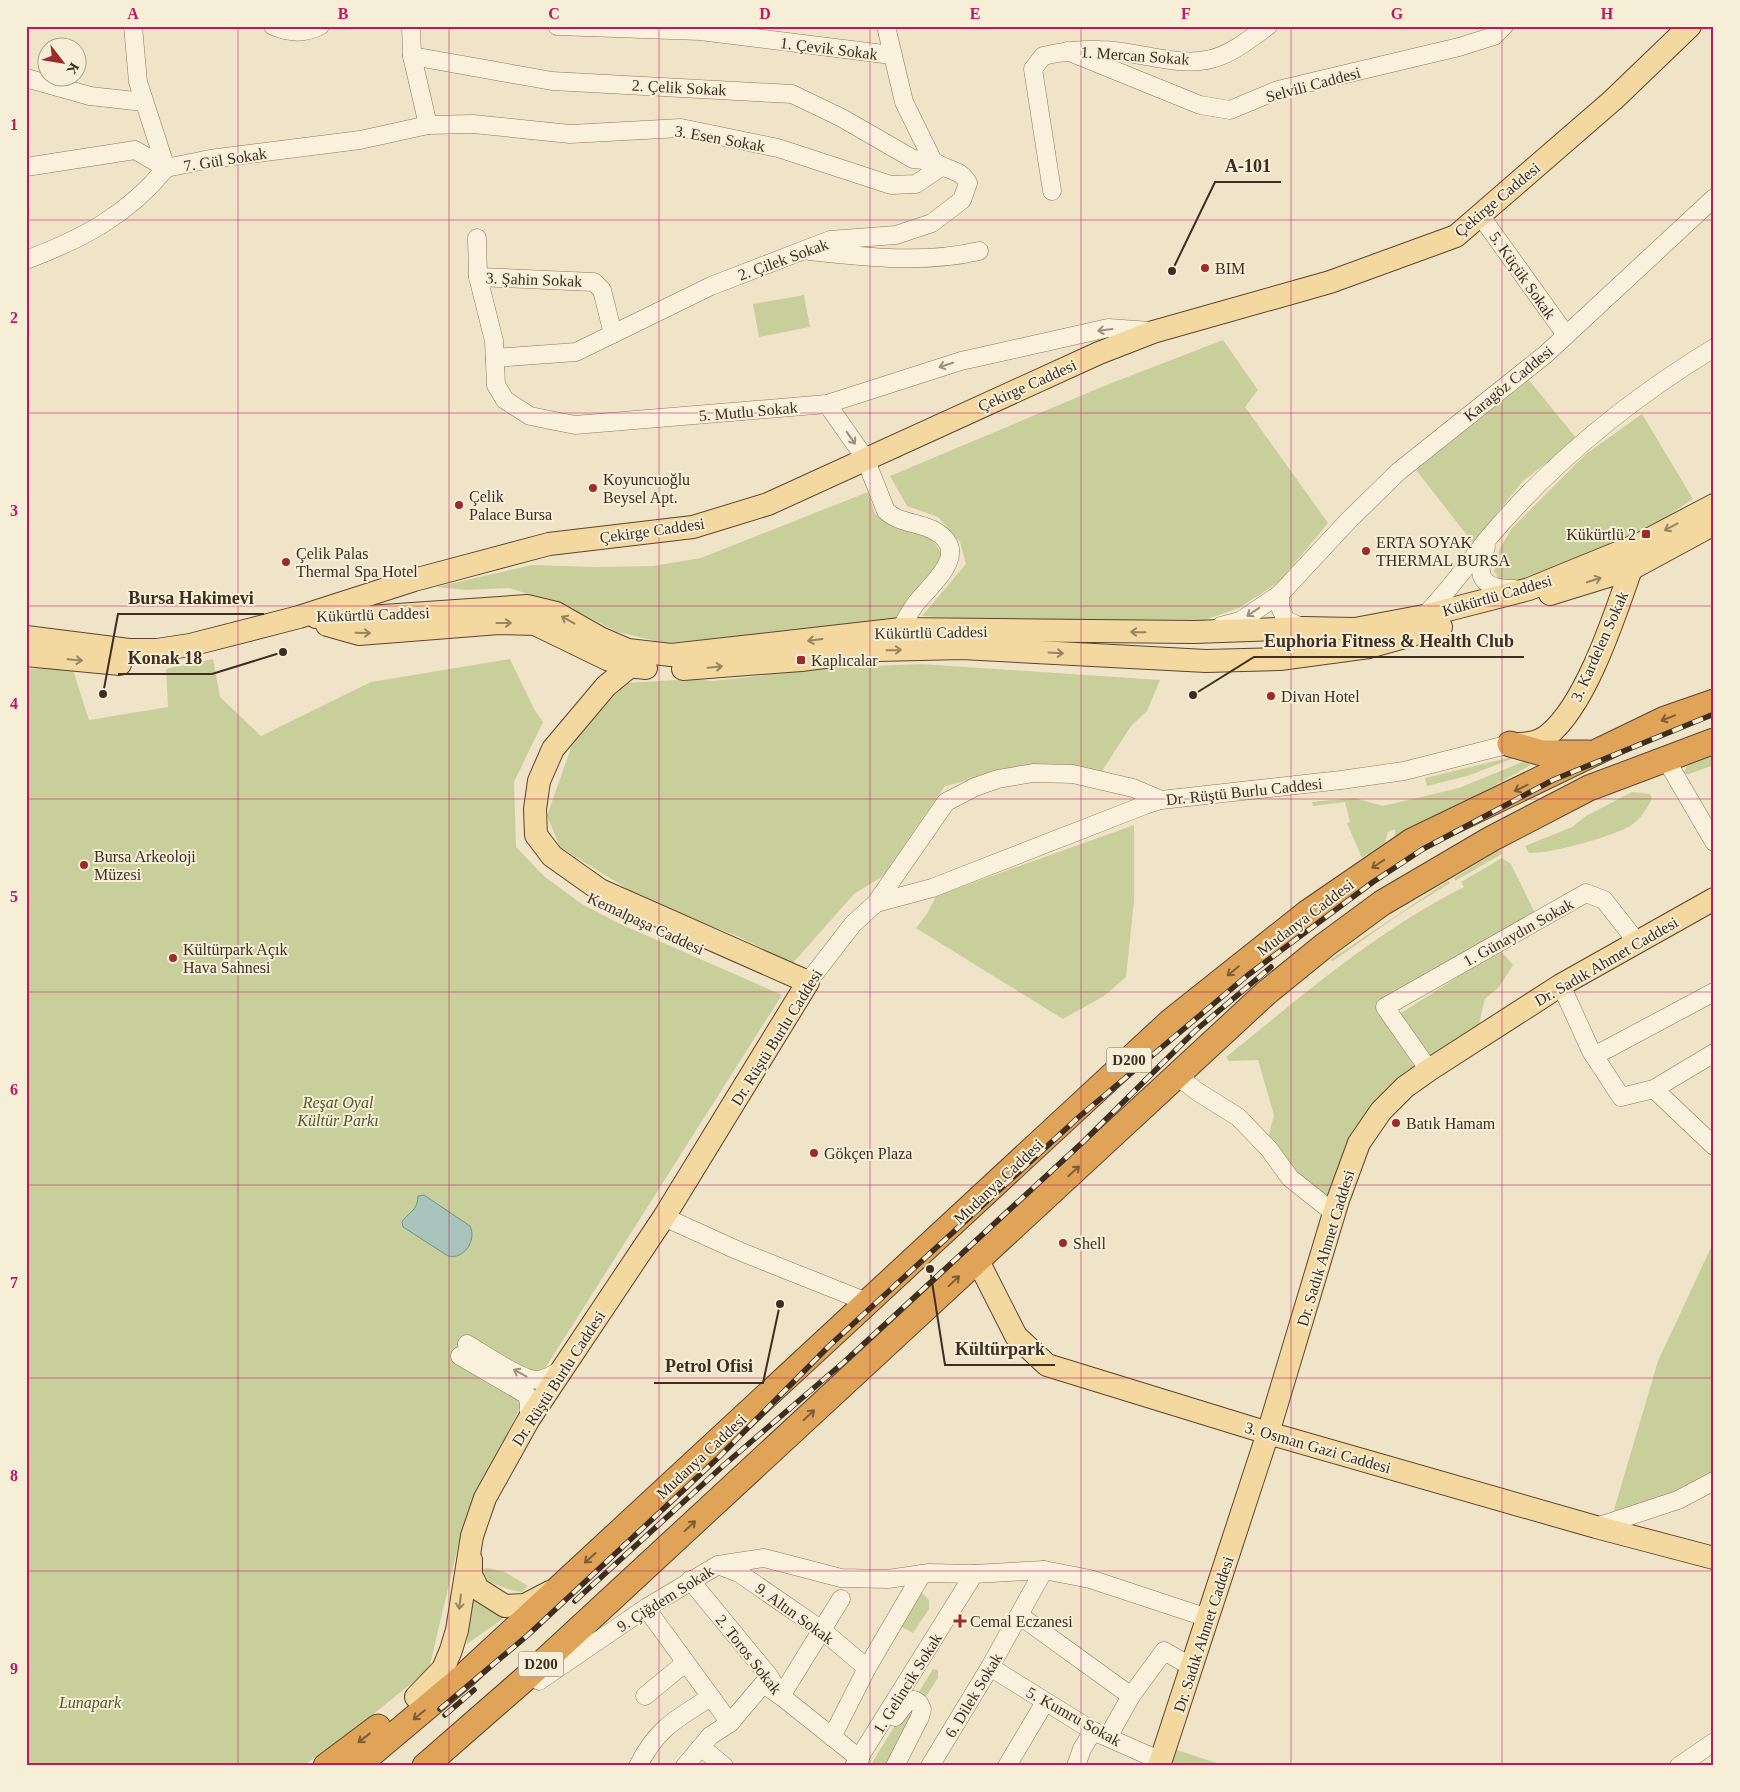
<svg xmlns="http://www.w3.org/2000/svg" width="1740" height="1792" font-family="'Times New Roman',serif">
  <rect width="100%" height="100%" fill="#f0e4c8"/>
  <g fill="#c9cf9b">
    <polygon points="804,295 810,327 759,337 753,304"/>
    <polygon points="1223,340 1258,390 1245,407 1328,523 1279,582 1239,608 1193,624 1001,621 922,616 966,564 960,542 938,517 907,506 890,476 1104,386"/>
    <polygon points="1528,379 1577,439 1523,481 1473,543 1416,470"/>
    <polygon points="1642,414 1693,499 1650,528 1585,562 1530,575 1513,583 1499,580 1494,571 1499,550 1512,528 1586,454"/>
    <path d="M868 492 875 514C882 517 890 522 897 525 920 533 931 532 942 555L937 568 898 621 665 643 617 632 567 606 509 588 467 590 436 587 532 565 595 567 653 566 701 558Z"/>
    <polygon points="213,659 220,697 261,736 371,682 510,659 534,709 543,722 514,782 516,847 545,877 582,904 618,923 782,995 518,1411 462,1529 429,1669 339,1742 302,1766 26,1766 26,669 72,667 89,720 168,707 166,669"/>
    <polygon points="921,664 1160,680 1147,711 1131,726 1102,771 1063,764 1001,772 945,786 883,876 854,894 793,963 735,935 650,903 560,847 547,816 574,739 626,683 693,679 713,681 828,668"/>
    <polygon points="1714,754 1714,765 1689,774 1683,774 1688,764"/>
    <polygon points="1512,757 1514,758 1467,776 1427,786 1425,778"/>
    <polygon points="1525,761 1531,765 1395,841 1395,829 1388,832 1385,843 1362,858 1347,823 1350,822 1345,802 1313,806 1312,802 1355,798 1383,806 1459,788"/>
    <path d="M1632 792 1650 794 1652 799C1646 810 1640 820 1630 826 1611 837 1550 854 1529 853L1525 846 1572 827 1586 816Z"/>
    <polygon points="1134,825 1134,901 1126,977 1104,996 1063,1019 916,928 927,914 936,896"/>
    <polygon points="1499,850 1502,852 1500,855 1455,881 1454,878"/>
    <path d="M1502 858 1511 864 1536 915 1394 998V1035L1416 1069 1326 1200 1295 1172 1268 1138 1274 1115 1258 1060 1229 1061 1226 1057C1303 995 1375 932 1464 887L1461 882Z"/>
    <polygon points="1448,881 1450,883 1400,914 1333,961 1330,960"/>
    <polygon points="1500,950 1513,965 1499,987 1485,999 1478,1028 1430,1058 1398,1015"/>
    <polygon points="1714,1241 1714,1477 1611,1520 1658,1361"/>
    <path d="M488 1568 505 1572 528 1586 522 1592C504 1589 488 1583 474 1570Z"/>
    <polygon points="919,1590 929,1600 929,1609 913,1633 895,1623"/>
    <polygon points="471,1594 504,1618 467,1644"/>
    <polygon points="933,1669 938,1670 938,1678 925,1698 917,1695"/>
    <polygon points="919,1708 886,1766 870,1766 904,1711"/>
    <polygon points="1177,1750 1226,1766 1171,1766"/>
  </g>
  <path fill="#a9c4bc" stroke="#6f938a" d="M424 1195 470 1226C477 1240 464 1260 448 1256L403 1227 402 1222C408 1212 418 1211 418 1196Z"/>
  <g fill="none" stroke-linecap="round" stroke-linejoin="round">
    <defs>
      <g id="minor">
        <path d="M273 26C290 33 303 34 320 26"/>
        <polyline points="411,26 412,56 428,125"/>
        <polyline points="557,26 700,31 892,55"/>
        <polyline points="1067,51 1200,105 1230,110 1278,90 1459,47 1494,36 1504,26"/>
        <polyline points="412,56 552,81 792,94 842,118 913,159 933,161"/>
        <polyline points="26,78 90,96 144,102"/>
        <polyline points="26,167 135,150 166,168 210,159 360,140 428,125 473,124 570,134 681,128 778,148 891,185 916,184 941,167"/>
        <path d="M1052 191 1033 69 1043 56C1062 52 1081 49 1100 50 1135 50 1177 68 1211 59 1232 54 1251 38 1268 26"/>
        <polyline points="1480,215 1566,335"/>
        <polyline points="477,238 478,277 494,341 496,385 505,400 530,416 575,425 827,404 961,361 1108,328 1151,331"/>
        <path d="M809 251C865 257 924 264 979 251"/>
        <path d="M26 260C82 239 128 215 166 168L138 82 133 26"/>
        <polyline points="478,277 594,282 602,290 613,334"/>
        <path d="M495 358 576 352 711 286 830 240 896 235 932 223 962 200 968 183C960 168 946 171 933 161L904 102 886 26"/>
        <path d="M827 404 865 458 886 511C900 524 920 522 935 531 973 554 929 585 914 606 909 613 905 621 901 629"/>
        <path d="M1486 547C1474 577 1482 589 1515 589"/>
        <polyline points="1280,594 1280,607 1286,620 1303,628"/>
        <path d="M1424 616C1449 591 1468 563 1490 536 1554 461 1630 399 1714 348"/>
        <polyline points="1221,626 1240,621 1280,594 1348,521 1398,472 1546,354 1714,198"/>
        <polyline points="1665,758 1714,842"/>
        <polyline points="876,903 946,802 975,787 998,779 1033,773 1073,774 1133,788 1161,800"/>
        <polyline points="808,982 853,924 876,903 932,888 1145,805 1161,800 1341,780 1404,771 1510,744"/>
        <polyline points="1561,985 1591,1051 1621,1097 1654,1089 1714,1053"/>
        <polyline points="1594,1056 1714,992"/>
        <polyline points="1429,1070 1385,1007 1586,893 1604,900 1637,942"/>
        <polyline points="1177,1076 1198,1092 1238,1117 1269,1149 1290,1178 1334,1213"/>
        <polyline points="1654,1089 1714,1146"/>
        <polyline points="664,1217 739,1251 867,1302"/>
        <path d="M467 1344C483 1353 521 1381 538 1380 548 1379 556 1373 563 1368"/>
        <polyline points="460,1356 527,1395 529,1404 529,1419"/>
        <polyline points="1596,1527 1678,1500 1714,1481"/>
        <polyline points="718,1565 739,1573 823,1631 867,1668"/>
        <polyline points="690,1580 769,1676 781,1696 860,1759"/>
        <polyline points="646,1608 730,1723"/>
        <polyline points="1019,1615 1131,1696"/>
        <polyline points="990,1667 1093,1731 1161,1761"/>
        <polyline points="539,1681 646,1608 718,1565 764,1558 841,1578 888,1579 929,1573 974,1574 1044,1570 1090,1579 1208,1618"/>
        <polyline points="645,1696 685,1663"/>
        <polyline points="895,1717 907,1702 914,1700 919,1703 922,1709 920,1717 895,1766"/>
        <polyline points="832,1737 867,1668 922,1574"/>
        <polyline points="1108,1737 1131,1696 1164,1651 1192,1667"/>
        <polyline points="701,1747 724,1766"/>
        <path d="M638 1766C657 1728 676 1719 711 1697"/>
        <polyline points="685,1766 710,1736 730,1723 763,1684 781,1696 841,1599"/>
        <polyline points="854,1766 974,1574"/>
        <polyline points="930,1766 990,1667 1044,1570"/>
        <polyline points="1007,1766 1045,1702"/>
        <polyline points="1076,1766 1082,1749 1093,1731"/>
        <polyline points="1679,1766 1714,1742"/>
      </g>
      <g id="major">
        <polyline points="1550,594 1631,569 1714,524"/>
        <polyline points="316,617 339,619 527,606 556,613 600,638 628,650 671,655 901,629 1194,632 1303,628 1355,629 1424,616 1529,589 1642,543 1714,505"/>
        <polyline points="327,625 359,634 499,623 535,624 607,659 628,666 646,668"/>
        <polyline points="26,637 129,650 157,650 190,645 299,617 414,580 549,544 693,527 768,504 1099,353 1153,332 1330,282 1456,236 1613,100 1690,26"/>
        <polyline points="26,655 120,664"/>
        <polyline points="683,669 801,660 878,650 962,648 1206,661 1280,659 1369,647 1441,627"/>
        <path d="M1511 744C1524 744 1537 744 1548 735 1586 705 1615 615 1631 569"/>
        <polyline points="977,1259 1016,1336 1047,1365 1268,1433 1596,1527 1714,1558"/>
        <polyline points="471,1560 471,1575 478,1589 505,1606 525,1605 550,1592"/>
        <polyline points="416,1697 443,1669 451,1650 457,1630 472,1536 485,1498 529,1419 664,1217 808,982 600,890 552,856 536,835 535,809 539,781 553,749 606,686 639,659"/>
        <polyline points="1159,1766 1268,1433 1338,1200 1359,1143 1381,1111 1405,1087 1429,1070 1561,985 1714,899"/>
      </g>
      <g id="highway">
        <polyline points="1510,744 1542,753 1588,753"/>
        <polyline points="326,1766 378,1727"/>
        <polyline points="357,1766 464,1676 1171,1021 1307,913 1412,841 1665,719 1714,702"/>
        <polyline points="425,1766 528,1676 1266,993 1325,945 1382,903 1491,839 1589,788 1714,741"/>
      </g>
    </defs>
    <use href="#minor" stroke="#8d765c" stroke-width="19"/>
    <use href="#major" stroke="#5b4430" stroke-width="24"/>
    <use href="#highway" stroke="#5b4430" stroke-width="27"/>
    <use href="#minor" stroke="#faf1dc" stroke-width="18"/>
    <use href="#major" stroke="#f3d9a0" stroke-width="22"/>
    <use href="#highway" stroke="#e0a458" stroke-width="25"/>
    <defs>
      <g id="rail">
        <polyline points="575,1601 724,1465 844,1362 1083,1142 1196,1030 1271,967"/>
        <polyline points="440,1709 528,1635 719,1457 829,1346 1080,1116 1248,975 1373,882 1423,849 1553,780 1714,714"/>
        <polyline points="445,1715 474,1690"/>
      </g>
    </defs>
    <use href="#rail" stroke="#3d2e20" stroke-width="5.5"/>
    <use href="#rail" stroke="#f7eed8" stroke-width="4" stroke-dasharray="11" stroke-linecap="butt"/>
  </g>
  <defs><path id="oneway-shaft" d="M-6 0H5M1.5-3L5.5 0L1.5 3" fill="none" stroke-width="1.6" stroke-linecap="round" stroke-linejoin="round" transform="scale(1.25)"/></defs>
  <g stroke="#9c907e">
    <use href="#oneway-shaft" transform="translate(1105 330) rotate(173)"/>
    <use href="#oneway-shaft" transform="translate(946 365) rotate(162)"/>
    <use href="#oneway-shaft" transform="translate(851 438) rotate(55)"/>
    <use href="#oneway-shaft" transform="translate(1253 612) rotate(146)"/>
    <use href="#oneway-shaft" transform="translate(520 1373) rotate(-151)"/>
  </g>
  <g stroke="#988460">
    <use href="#oneway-shaft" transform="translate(1671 527) rotate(152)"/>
    <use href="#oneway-shaft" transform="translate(1594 580) rotate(-18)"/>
    <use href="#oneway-shaft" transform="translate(568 620) rotate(-151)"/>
    <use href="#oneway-shaft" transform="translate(504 623)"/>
    <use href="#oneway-shaft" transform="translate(1138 632) rotate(-179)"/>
    <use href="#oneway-shaft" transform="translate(363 633) rotate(1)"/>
    <use href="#oneway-shaft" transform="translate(815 640) rotate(173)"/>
    <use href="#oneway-shaft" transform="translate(894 650) rotate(-1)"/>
    <use href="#oneway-shaft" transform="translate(1056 653) rotate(3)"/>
    <use href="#oneway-shaft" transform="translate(75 660) rotate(5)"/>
    <use href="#oneway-shaft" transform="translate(715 667) rotate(-5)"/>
    <use href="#oneway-shaft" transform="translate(460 1602) rotate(97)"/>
  </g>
  <g stroke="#7e5d36">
    <use href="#oneway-shaft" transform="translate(1668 718) rotate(159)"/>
    <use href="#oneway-shaft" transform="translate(1521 788) rotate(154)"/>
    <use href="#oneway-shaft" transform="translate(1378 864) rotate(146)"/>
    <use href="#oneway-shaft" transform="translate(1233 971) rotate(141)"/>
    <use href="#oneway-shaft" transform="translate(1074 1171) rotate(-42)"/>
    <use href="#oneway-shaft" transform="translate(954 1281) rotate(-43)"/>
    <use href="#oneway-shaft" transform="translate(809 1415) rotate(-43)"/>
    <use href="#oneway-shaft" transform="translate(690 1526) rotate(-43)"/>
    <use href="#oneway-shaft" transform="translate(590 1558) rotate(138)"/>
    <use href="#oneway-shaft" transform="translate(419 1715) rotate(141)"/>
    <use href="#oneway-shaft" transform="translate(364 1738) rotate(142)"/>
  </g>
  <path fill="none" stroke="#c2185b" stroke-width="1" stroke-opacity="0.55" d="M238 26V1766M449 26V1766M659 26V1766M870 26V1766M1081 26V1766M1291 26V1766M1502 26V1766M26 220H1714M26 413H1714M26 606H1714M26 799H1714M26 992H1714M26 1185H1714M26 1378H1714M26 1571H1714"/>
  <g fill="#9e2a2b" stroke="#f7eed8" stroke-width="2">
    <circle cx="1205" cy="268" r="5"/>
    <circle cx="593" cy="488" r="5"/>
    <circle cx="459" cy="505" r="5"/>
    <rect x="1641" y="529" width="10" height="10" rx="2.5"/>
    <circle cx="1366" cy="551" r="5"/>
    <circle cx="286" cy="562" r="5"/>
    <rect x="796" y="655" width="10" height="10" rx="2.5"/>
    <circle cx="1271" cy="696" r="5"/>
    <circle cx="84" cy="865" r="5"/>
    <circle cx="173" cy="958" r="5"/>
    <circle cx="1396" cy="1123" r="5"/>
    <circle cx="814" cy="1153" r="5"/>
    <circle cx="1063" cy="1243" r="5"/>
    <path d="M957.5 1613.5h5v5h5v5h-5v5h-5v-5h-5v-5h5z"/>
  </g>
  <g text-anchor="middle" stroke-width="4" stroke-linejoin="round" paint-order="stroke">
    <g fill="#f7eed8" stroke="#756857" stroke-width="1">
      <rect x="1106.5" y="1047.5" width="45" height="25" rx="4"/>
      <rect x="518.5" y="1651.5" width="45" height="25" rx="4"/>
    </g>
    <g font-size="15" font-weight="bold" fill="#3d2e20">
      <text x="1129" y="1065">D200</text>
      <text x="541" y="1669">D200</text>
    </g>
    <g font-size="16" fill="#3d2e20" stroke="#f7eed8">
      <text transform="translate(829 48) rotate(7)" y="6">1. Çevik Sokak</text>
      <text transform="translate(1135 55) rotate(4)" y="6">1. Mercan Sokak</text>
      <text transform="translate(1313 84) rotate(-15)" y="6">Selvili Caddesi</text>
      <text transform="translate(679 87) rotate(3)" y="6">2. Çelik Sokak</text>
      <text transform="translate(720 138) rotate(10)" y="6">3. Esen Sokak</text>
      <text transform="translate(225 159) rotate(-9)" y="6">7. Gül Sokak</text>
      <text transform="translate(1497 199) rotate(-40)" y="6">Çekirge Caddesi</text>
      <text transform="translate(783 259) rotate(-20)" y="6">2. Çilek Sokak</text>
      <text transform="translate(1523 275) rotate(55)" y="6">5. Küçük Sokak</text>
      <text transform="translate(534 279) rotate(2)" y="6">3. Şahin Sokak</text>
      <text transform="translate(1508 383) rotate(-39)" y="6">Karagöz Caddesi</text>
      <text transform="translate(1027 385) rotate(-24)" y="6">Çekirge Caddesi</text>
      <text transform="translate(748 411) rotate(-5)" y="6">5. Mutlu Sokak</text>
      <text transform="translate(652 530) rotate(-8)" y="6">Çekirge Caddesi</text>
      <text transform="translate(1497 595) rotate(-16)" y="6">Kükürtlü Caddesi</text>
      <text transform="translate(373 614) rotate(-2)" y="6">Kükürtlü Caddesi</text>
      <text transform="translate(931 632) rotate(-1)" y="6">Kükürtlü Caddesi</text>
      <text transform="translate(1599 646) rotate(-66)" y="6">3. Kardelen Sokak</text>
      <text transform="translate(1244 791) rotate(-6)" y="6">Dr. Rüştü Burlu Caddesi</text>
      <text transform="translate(1305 917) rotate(-37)" y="6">Mudanya Caddesi</text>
      <text transform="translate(646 923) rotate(25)" y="6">Kemalpaşa Caddesi</text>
      <text transform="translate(1518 932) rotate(-29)" y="6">1. Günaydın Sokak</text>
      <text transform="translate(1606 961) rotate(-30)" y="6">Dr. Sadık Ahmet Caddesi</text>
      <text transform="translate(776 1037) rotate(-58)" y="6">Dr. Rüştü Burlu Caddesi</text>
      <text transform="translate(998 1181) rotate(-43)" y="6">Mudanya Caddesi</text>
      <text transform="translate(1325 1248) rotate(-73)" y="6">Dr. Sadık Ahmet Caddesi</text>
      <text transform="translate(558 1378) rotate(-57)" y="6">Dr. Rüştü Burlu Caddesi</text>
      <text transform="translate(1318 1447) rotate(16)" y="6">3. Osman Gazi Caddesi</text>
      <text transform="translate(701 1456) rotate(-43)" y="6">Mudanya Caddesi</text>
      <text transform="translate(665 1598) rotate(-32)" y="6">9. Çiğdem Sokak</text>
      <text transform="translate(795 1613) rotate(36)" y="6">9. Altın Sokak</text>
      <text transform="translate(1203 1634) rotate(-72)" y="6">Dr. Sadık Ahmet Caddesi</text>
      <text transform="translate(749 1654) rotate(52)" y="6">2. Toros Sokak</text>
      <text transform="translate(907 1683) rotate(-58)" y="6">1. Gelincik Sokak</text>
      <text transform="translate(973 1695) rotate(-59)" y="6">6. Dilek Sokak</text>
      <text transform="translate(1074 1716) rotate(29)" y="6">5. Kumru Sokak</text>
    </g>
    <g font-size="16" fill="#3d2e20" stroke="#f7eed8" text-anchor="start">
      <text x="1215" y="274">BIM</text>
      <text x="603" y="485">Koyuncuoğlu<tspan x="603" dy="18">Beysel Apt.</tspan></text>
      <text x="469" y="502">Çelik<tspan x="469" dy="18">Palace Bursa</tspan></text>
      <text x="1636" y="540" text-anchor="end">Kükürtlü 2</text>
      <text x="1376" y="548">ERTA SOYAK<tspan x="1376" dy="18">THERMAL BURSA</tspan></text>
      <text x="296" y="559">Çelik Palas<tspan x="296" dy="18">Thermal Spa Hotel</tspan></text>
      <text x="811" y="666">Kaplıcalar</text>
      <text x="1281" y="702">Divan Hotel</text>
      <text x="94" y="862">Bursa Arkeoloji<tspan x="94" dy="18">Müzesi</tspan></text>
      <text x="183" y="955">Kültürpark Açık<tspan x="183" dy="18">Hava Sahnesi</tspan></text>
      <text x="1406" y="1129">Batık Hamam</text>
      <text x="824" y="1159">Gökçen Plaza</text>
      <text x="1073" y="1249">Shell</text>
      <text x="970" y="1627">Cemal Eczanesi</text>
    </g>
    <g font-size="16" font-style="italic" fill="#4d5a26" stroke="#f7eed8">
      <text x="338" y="1108">Reşat Oyal<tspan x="338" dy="18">Kültür Parkı</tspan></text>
      <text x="90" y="1708">Lunapark</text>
    </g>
  </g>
  <path fill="none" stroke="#3d2e20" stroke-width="2" d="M1172 271L1215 182H1281M103 694L118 614H264M1193 695L1254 657H1524M283 652L212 674H118M930 1269L945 1365H1055M780 1304L763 1383H654"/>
  <g fill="#3d2e20" stroke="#f7eed8" stroke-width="2">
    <circle cx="1172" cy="271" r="5"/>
    <circle cx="103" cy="694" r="5"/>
    <circle cx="1193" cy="695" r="5"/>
    <circle cx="283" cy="652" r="5"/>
    <circle cx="930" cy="1269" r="5"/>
    <circle cx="780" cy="1304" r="5"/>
  </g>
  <g font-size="18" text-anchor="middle" font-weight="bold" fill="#3d2e20" stroke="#f7eed8" stroke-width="4" stroke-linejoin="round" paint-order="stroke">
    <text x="1248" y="172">A-101</text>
    <text x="191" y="604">Bursa Hakimevi</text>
    <text x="1389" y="647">Euphoria Fitness &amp; Health Club</text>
    <text x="165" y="664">Konak 18</text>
    <text x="1000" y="1355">Kültürpark</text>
    <text x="709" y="1372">Petrol Ofisi</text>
  </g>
  <rect width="1740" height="1792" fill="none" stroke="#f7eed8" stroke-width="55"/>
  <g transform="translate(62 62) rotate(121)"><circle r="24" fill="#f7eed8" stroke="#ada18e"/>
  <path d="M0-4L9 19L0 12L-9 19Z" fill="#9e2a2b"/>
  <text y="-8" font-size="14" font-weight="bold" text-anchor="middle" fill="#3d2e20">K</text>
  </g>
  <rect x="28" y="28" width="1684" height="1736" fill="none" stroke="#c2185b" stroke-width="2"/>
  <g font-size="16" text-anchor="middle" font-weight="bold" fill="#c2185b">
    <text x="133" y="19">A</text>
    <text x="343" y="19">B</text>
    <text x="554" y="19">C</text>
    <text x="765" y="19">D</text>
    <text x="975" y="19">E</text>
    <text x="1186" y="19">F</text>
    <text x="1397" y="19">G</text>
    <text x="1607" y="19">H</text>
    <text x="14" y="130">1</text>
    <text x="14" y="323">2</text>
    <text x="14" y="516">3</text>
    <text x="14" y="709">4</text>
    <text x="14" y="902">5</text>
    <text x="14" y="1095">6</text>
    <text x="14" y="1288">7</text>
    <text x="14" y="1481">8</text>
    <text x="14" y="1674">9</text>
  </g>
</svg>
